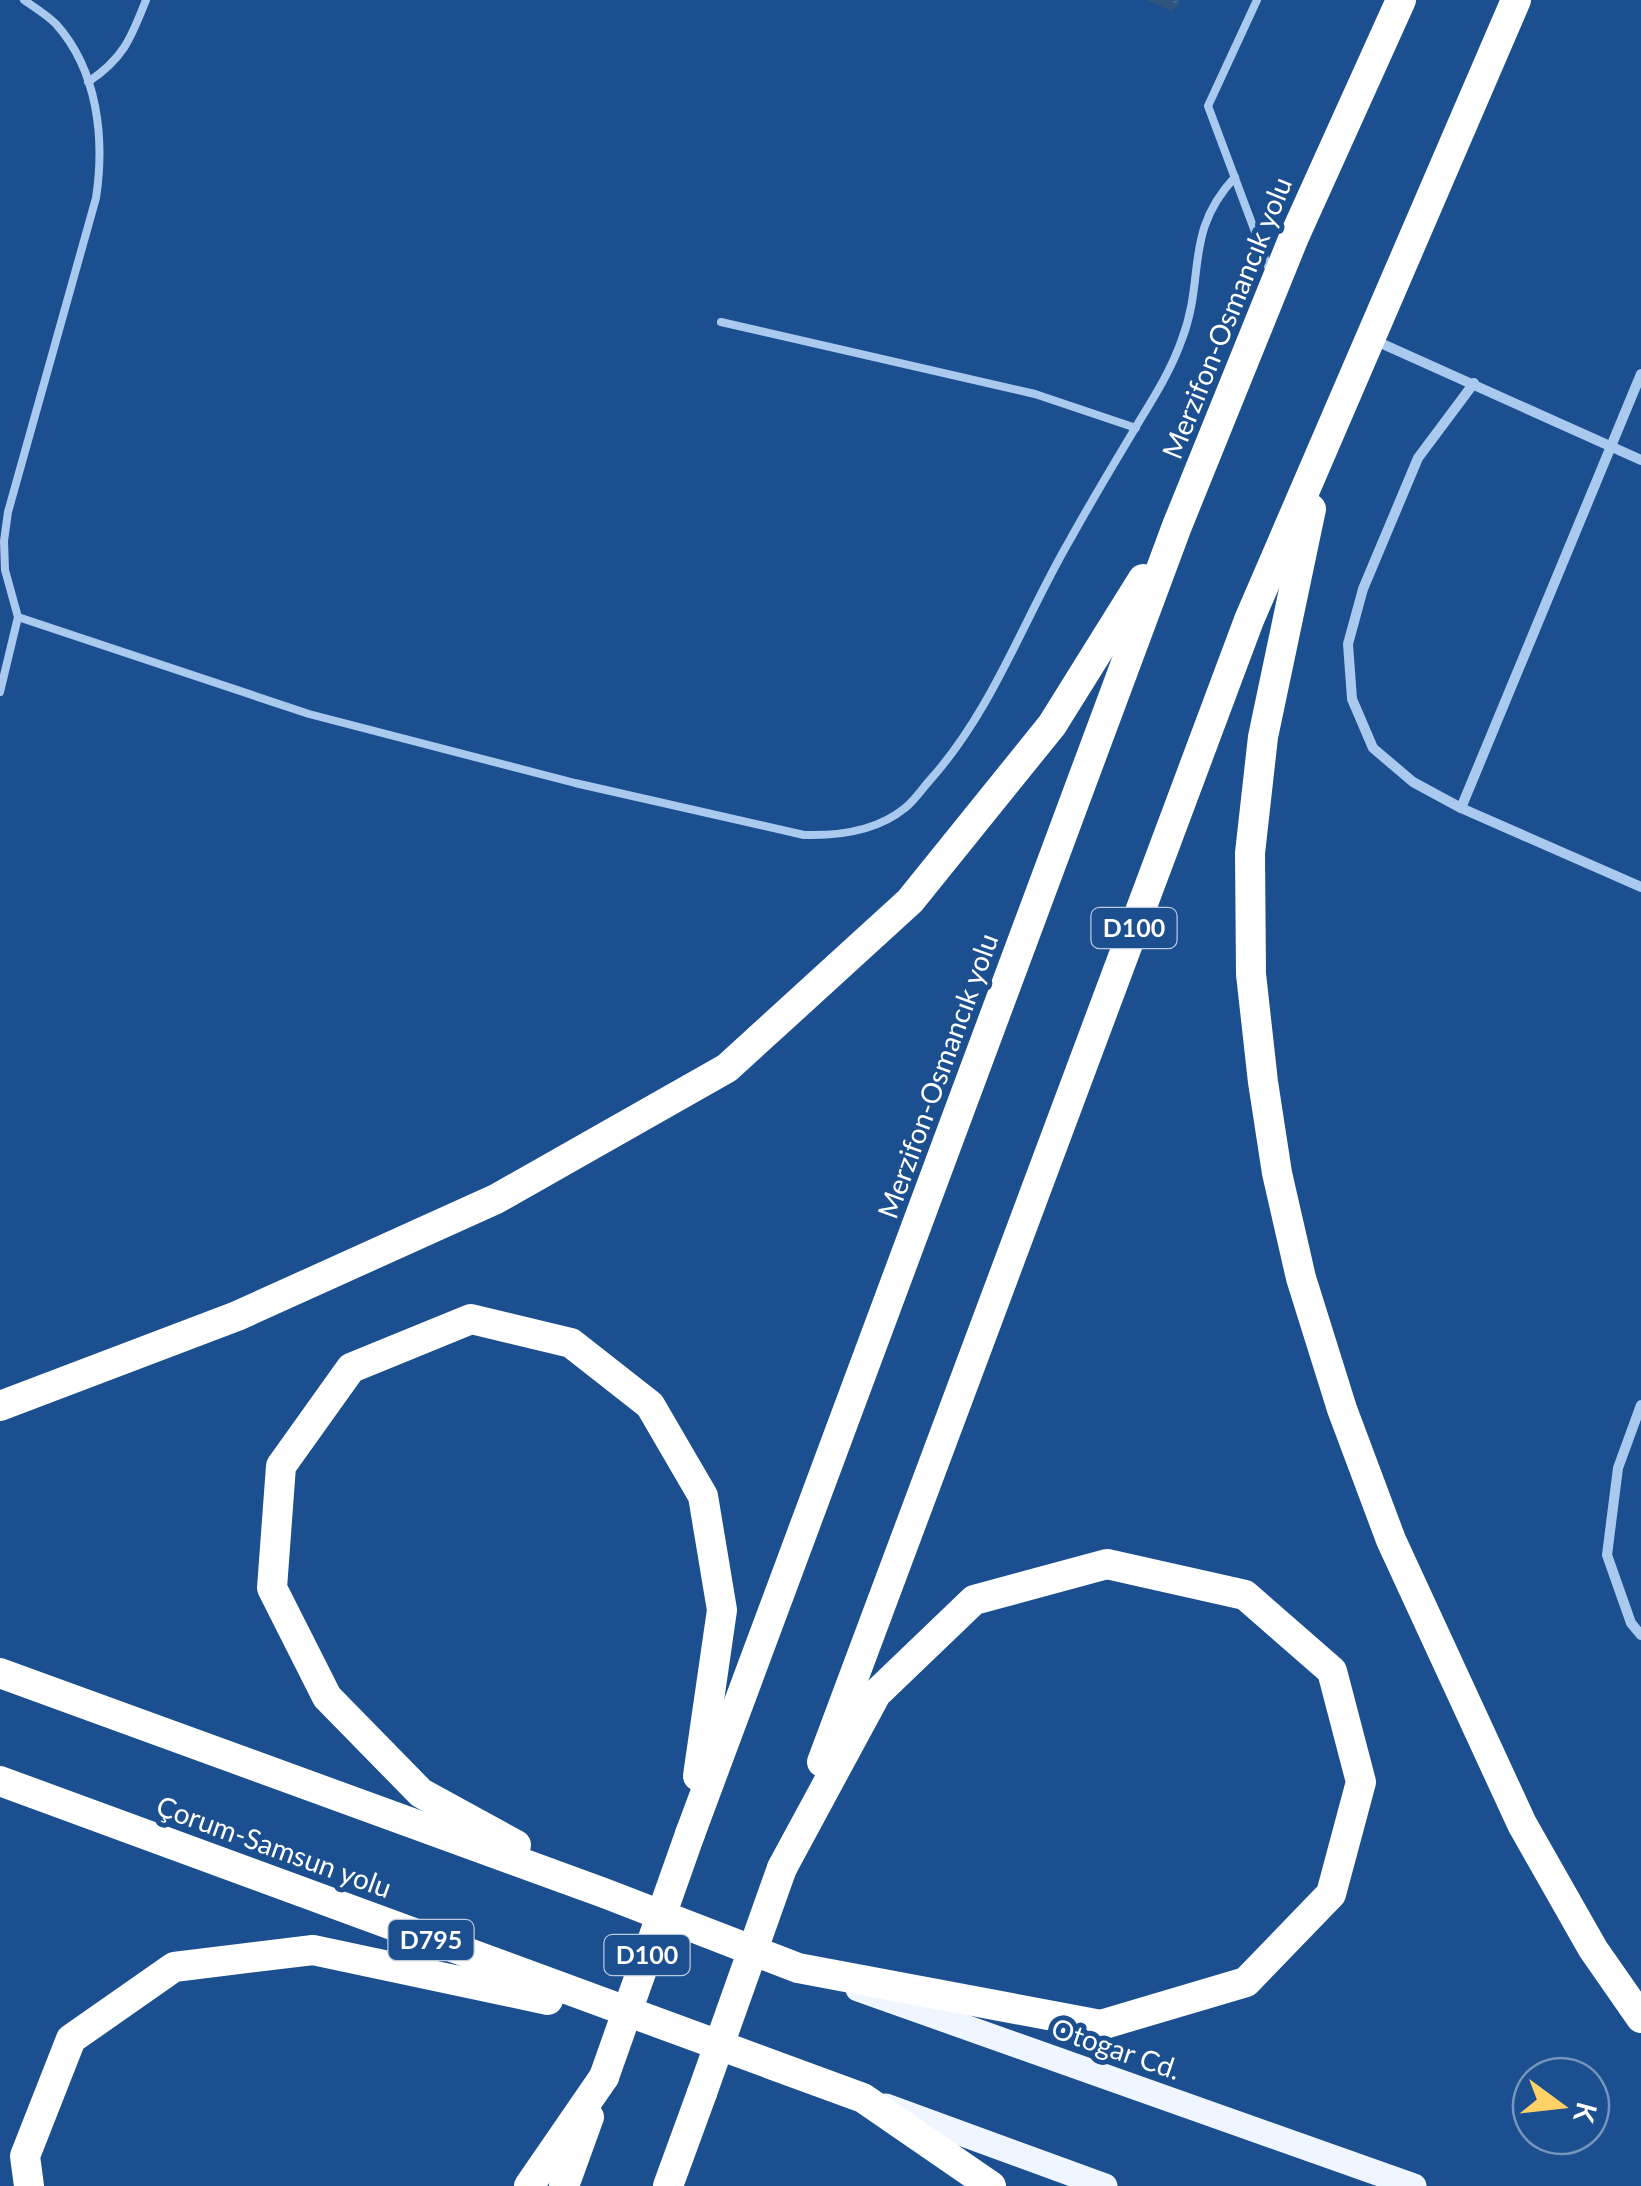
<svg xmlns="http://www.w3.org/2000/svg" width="1641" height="2186" font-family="Lato,sans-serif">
  <rect width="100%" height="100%" fill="#1b4f8f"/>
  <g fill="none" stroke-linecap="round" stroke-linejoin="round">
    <g stroke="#a9c9ee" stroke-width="8">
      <polyline points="1257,0 1208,106 1269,269"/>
      <path d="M88 82C124 58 131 38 146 0"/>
      <polyline points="721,322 1035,394 1136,428"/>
      <path d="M18 617 309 714 575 783 804 835C839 836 877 831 905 808 914 801 922 789 930 780 993 710 1024 618 1071 538 1093 498 1117 459 1140 420 1156 394 1172 368 1182 339 1206 276 1183 233 1235 177"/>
      <path d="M0 692 18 617 5 570 4 541 8 512 96 198C105 139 98 71 56 24 47 15 34 7 24 0"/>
    </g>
    <g stroke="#a9c9ee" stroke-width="10">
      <polyline points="1376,341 1641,460"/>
      <polyline points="1474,383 1418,458 1363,589 1348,644 1352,699 1373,748 1413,782 1461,808 1641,887"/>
      <polyline points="1461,808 1641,374"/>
      <polyline points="1641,1405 1618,1468 1607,1555 1631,1623 1641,1635"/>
    </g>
    <g stroke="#f0f6ff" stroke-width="25">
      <polyline points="858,1989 1414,2186"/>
      <polyline points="886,2106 1105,2186"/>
    </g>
    <g stroke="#fff" stroke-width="30">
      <polyline points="1311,509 1263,737 1250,853 1251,974 1263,1082 1277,1173 1301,1278 1342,1409 1391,1540 1522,1824 1593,1949 1641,2018"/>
      <polyline points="0,1406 237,1316 496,1199 727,1068 910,901 1052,725 1143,579"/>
      <polyline points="0,1673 604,1893 798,1968 1101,2025 1246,1982 1331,1894 1361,1782 1332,1671 1245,1595 1107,1564 974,1600 876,1694 782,1868"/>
      <polyline points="822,1762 1249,620 1516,0"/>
      <polyline points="0,1781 863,2098 991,2186"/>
      <polyline points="690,1834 1177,526 1294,237 1401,0"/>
      <polyline points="516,1845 421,1793 327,1697 272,1588 281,1466 351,1368 471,1319 571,1343 650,1405 703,1496 722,1610 698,1776"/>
      <polyline points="29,2186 25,2156 71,2039 174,1967 313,1950 548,2000"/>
      <polyline points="529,2186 604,2077"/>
      <polyline points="564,2186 589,2117"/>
      <polyline points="668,2186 702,2093"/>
    </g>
    <g stroke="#fff" stroke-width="30">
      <polyline points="604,2077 690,1834"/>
      <polyline points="702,2093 782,1868"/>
    </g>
  </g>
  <polygon fill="#305480" points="1146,0 1166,0 1177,5 1172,11"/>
  <polygon fill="#4478b7" stroke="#305480" stroke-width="2.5" points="1166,0 1179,0 1177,5"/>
  <g text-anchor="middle" stroke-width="10" stroke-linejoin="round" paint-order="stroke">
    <g fill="#1b4f8f" stroke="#bbcadd" stroke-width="2.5">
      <rect x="1091.5" y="908" width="85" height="40" rx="8"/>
      <rect x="388.5" y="1920" width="85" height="40" rx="8"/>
      <rect x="604.5" y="1935" width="85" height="40" rx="8"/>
    </g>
    <g font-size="25" font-weight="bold" fill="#fff">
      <text x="1134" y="937">D100</text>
      <text x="431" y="1949">D795</text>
      <text x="647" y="1964">D100</text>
    </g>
    <g font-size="28" fill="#fff" stroke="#1b4f8f">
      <text transform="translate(1227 318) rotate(-68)" y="10">Merzifon-Osmancık yolu</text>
      <text transform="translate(938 1076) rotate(-70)" y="10">Merzifon-Osmancık yolu</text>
      <text transform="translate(274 1847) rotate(20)" y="10">Çorum-Samsun yolu</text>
      <text transform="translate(1116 2049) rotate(19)" y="10">Otogar Cd.</text>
    </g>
  </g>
  <g transform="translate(1561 2106) rotate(105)"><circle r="48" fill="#1b4f8f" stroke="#7695bc" stroke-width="2.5"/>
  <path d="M0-8L18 38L0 25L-18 38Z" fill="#ffd166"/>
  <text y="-15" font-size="28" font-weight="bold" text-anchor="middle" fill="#ffffff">K</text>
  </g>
</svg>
